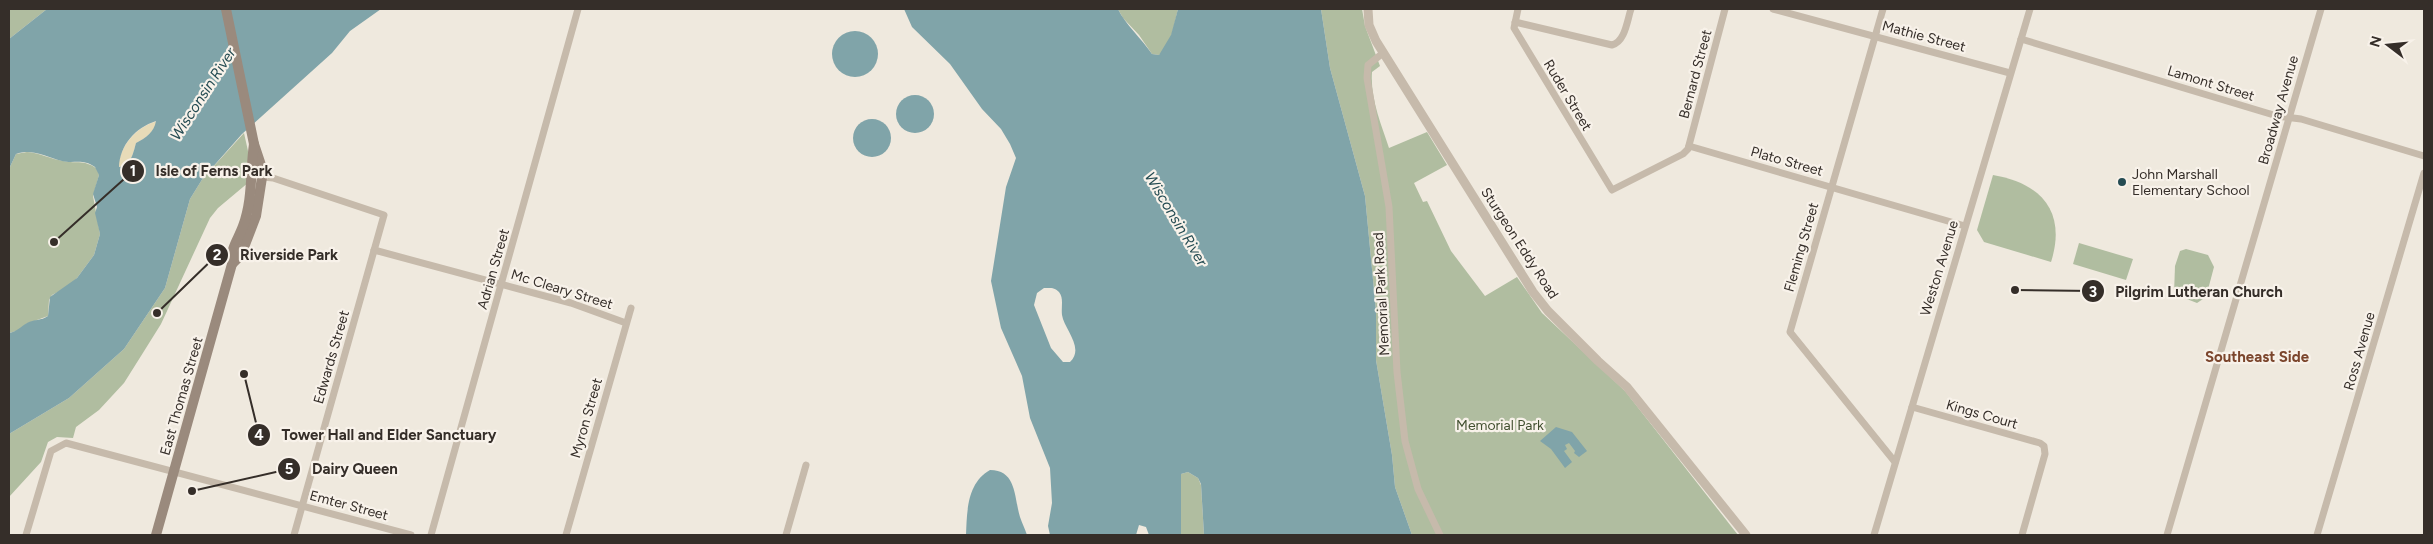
<svg xmlns="http://www.w3.org/2000/svg" width="2433" height="544" font-family="Figtree,sans-serif">
  <rect width="100%" height="100%" fill="#efe9de"/>
  <g fill="#b0bda0">
    <polygon points="9,9 47,9 9,39"/>
    <path d="M1118 9H1178C1174 24 1172 45 1159 55L1152 54 1139 35 1123 18Z"/>
    <path d="M1321 9H1362L1365 26 1380 66 1372 72C1370 98 1381 124 1389 148L1427 132 1447 165 1414 183 1423 202 1427 201 1451 251 1485 296 1517 277 1542 313 1625 391 1738 535H1412L1395 487 1392 455 1376 360V311L1365 196 1330 68Z"/>
    <polygon points="244,133 248,151 249,182 218,208 210,218 161,324 141,356 124,383 99,410 76,427 73,438 57,437 48,442 41,462 9,497 9,434 69,398 124,349 165,288 190,199 203,178"/>
    <path d="M27 152C40 153 51 159 63 161 77 164 86 159 98 170L99 175 93 196 100 234 94 255 77 278 68 287 52 295 49 300 48 316 26 324 20 330 9 333V169L16 154Z"/>
    <path d="M1993 175C2041 183 2067 212 2051 262L1984 242 1977 230Z"/>
    <polygon points="2079,243 2133,259 2126,280 2073,264"/>
    <polygon points="2186,249 2208,255 2214,267 2206,297 2197,303 2174,294 2175,266 2180,251"/>
    <polygon points="1188,472 1198,478 1201,485 1204,535 1181,535 1181,474"/>
  </g>
  <path fill="#e7dbb8" d="M157 121C154 132 146 138 136 143 133 154 131 165 118 167 121 145 135 128 157 121Z"/>
  <g fill="#80a4a9" fill-rule="evenodd">
    <path d="M47 9H381L350 31 332 53 242 134 203 178 190 199 165 288 124 349 69 398 9 434V333C18 331 20 327 27 323 34 319 41 321 48 316L50 297 77 278 94 255 100 234 95 213 97 207 93 194 99 175 95 167C82 158 75 164 62 161 46 157 32 148 16 154L9 169V39ZM156 121C154 132 146 138 136 143 133 154 131 165 119 167 120 145 135 128 156 121Z"/>
    <path d="M904 9H1118C1125 24 1142 39 1152 54L1159 55 1171 35 1178 9H1321L1330 68 1365 196 1376 311V360L1392 455 1395 487 1412 535H1204L1201 484 1198 478 1188 472 1181 474V535H1149L1146 527 1139 525 1136 535H1050L1048 526 1052 503 1050 468 1030 418 1022 376 1001 328 991 281 1006 187 1016 158 1010 144 1001 129 982 109 950 64 912 27ZM1044 288C1049 288 1055 287 1059 292 1064 298 1061 307 1062 315 1064 329 1085 348 1070 362H1063L1051 348 1034 305 1037 293Z"/>
    <circle cx="855" cy="54" r="23"/>
    <circle cx="915" cy="114" r="19"/>
    <circle cx="872" cy="138" r="19"/>
    <polygon points="1556,427 1572,432 1587,451 1579,457 1574,453 1575,451 1569,443 1565,445 1567,449 1564,451 1572,462 1565,468 1551,449 1540,441"/>
    <path d="M990 470C1017 470 1014 498 1020 517 1022 523 1025 529 1027 535H966C967 511 967 483 990 470Z"/>
  </g>
  <g fill="none" stroke-linecap="round" stroke-linejoin="round">
    <g stroke="#c6baab" stroke-width="7">
      <polyline points="1518,9 1514,28 1612,190 1683,154 1688,149 1725,9"/>
      <polyline points="1773,9 2010,73"/>
      <polyline points="1883,9 1790,332 1895,462"/>
      <path d="M1515 22 1612 45C1625 42 1627 21 1631 9"/>
      <polyline points="2021,39 2277,116 2301,119 2424,156"/>
      <polyline points="1383,53 1368,65 1367,78 1389,207 1397,372 1405,441 1418,489 1440,535"/>
      <polyline points="1689,146 1965,226"/>
      <polyline points="263,177 273,178 384,215 294,535"/>
      <polyline points="374,250 571,303 626,323"/>
      <polyline points="1912,407 2040,443 2044,446 2045,454 2022,535"/>
      <polyline points="26,535 51,451 66,443 411,535"/>
      <polyline points="431,535 578,9"/>
      <polyline points="566,535 631,308"/>
      <polyline points="786,535 806,465"/>
      <polyline points="1874,535 2030,9"/>
      <polyline points="2167,535 2321,9"/>
      <polyline points="2317,535 2424,173"/>
    </g>
    <polyline stroke="#c6baab" stroke-width="9" points="1368,9 1369,25 1376,41 1533,292 1548,311 1598,361 1627,387 1746,535"/>
    <g stroke="#9a8a7d" stroke-width="10">
      <polyline points="226,9 254,144 263,171 256,216 241,255 232,264"/>
      <path d="M156 535 232 264C230 248 238 240 243 226 253 199 250 172 254 144"/>
    </g>
  </g>
  <circle fill="#244b52" stroke="#f8f2ea" stroke-width="2" cx="2122" cy="182" r="5"/>
  <g text-anchor="middle" stroke-width="4.5" stroke-linejoin="round" paint-order="stroke">
    <g font-size="14" fill="#352e29" stroke="#f8f2ea">
      <text transform="translate(1924 36) rotate(15)" y="5">Mathie Street</text>
      <text transform="translate(1695 74) rotate(-75)" y="5">Bernard Street</text>
      <text transform="translate(2211 83) rotate(17)" y="5">Lamont Street</text>
      <text transform="translate(1568 95) rotate(59)" y="5">Ruder Street</text>
      <text transform="translate(2278 110) rotate(-74)" y="5">Broadway Avenue</text>
      <text transform="translate(1787 161) rotate(16)" y="5">Plato Street</text>
      <text transform="translate(1520 243) rotate(57)" y="5">Sturgeon Eddy Road</text>
      <text transform="translate(1801 247) rotate(-74)" y="5">Fleming Street</text>
      <text transform="translate(1939 268) rotate(-73)" y="5">Weston Avenue</text>
      <text transform="translate(493 269) rotate(-74)" y="5">Adrian Street</text>
      <text transform="translate(562 289) rotate(17)" y="5">Mc Cleary Street</text>
      <text transform="translate(1381 294) rotate(-93)" y="5">Memorial Park Road</text>
      <text transform="translate(2359 351) rotate(-74)" y="5">Ross Avenue</text>
      <text transform="translate(331 357) rotate(-74)" y="5">Edwards Street</text>
      <text transform="translate(181 396) rotate(-74)" y="5">East Thomas Street</text>
      <text transform="translate(1982 414) rotate(16)" y="5">Kings Court</text>
      <text transform="translate(586 418) rotate(-74)" y="5">Myron Street</text>
      <text transform="translate(349 505) rotate(15)" y="5">Emter Street</text>
    </g>
    <g font-size="14" fill="#352e29" stroke="#f8f2ea" text-anchor="start">
      <text x="2132" y="179">John Marshall<tspan x="2132" dy="16">Elementary School</tspan></text>
    </g>
    <g font-size="14" fill="#425030" stroke="#f8f2ea">
      <text x="1500" y="430">Memorial Park</text>
    </g>
    <g font-size="15" font-style="italic" fill="#244b52" stroke="#f8f2ea">
      <text transform="translate(203 94) rotate(-57)" y="5">Wisconsin River</text>
      <text transform="translate(1176 219) rotate(59)" y="5">Wisconsin River</text>
    </g>
    <g font-size="15" font-weight="bold" fill="#7b452c" stroke="#f8f2ea">
      <text x="2257" y="362">Southeast Side</text>
    </g>
  </g>
  <path fill="none" stroke="#352e29" stroke-width="2" d="M54 242L133 171M157 313L217 255M2015 290L2093 291M244 374L259 435M192 491L289 469"/>
  <g fill="#352e29" stroke="#f8f2ea" stroke-width="2">
    <circle cx="54" cy="242" r="5"/>
    <circle cx="157" cy="313" r="5"/>
    <circle cx="2015" cy="290" r="5"/>
    <circle cx="244" cy="374" r="5"/>
    <circle cx="192" cy="491" r="5"/>
    <circle cx="133" cy="171" r="12"/>
    <circle cx="217" cy="255" r="12"/>
    <circle cx="2093" cy="291" r="12"/>
    <circle cx="259" cy="435" r="12"/>
    <circle cx="289" cy="469" r="12"/>
  </g>
  <g font-size="15" text-anchor="middle" font-weight="bold" fill="#fff">
    <text x="133" y="176">1</text>
    <text x="217" y="260">2</text>
    <text x="2093" y="297">3</text>
    <text x="259" y="440">4</text>
    <text x="289" y="474">5</text>
  </g>
  <g font-size="15" text-anchor="middle" font-weight="bold" fill="#352e29" stroke="#f8f2ea" stroke-width="4.5" stroke-linejoin="round" paint-order="stroke">
    <text x="214" y="176">Isle of Ferns Park</text>
    <text x="289" y="260">Riverside Park</text>
    <text x="2199" y="297">Pilgrim Lutheran Church</text>
    <text x="389" y="440">Tower Hall and Elder Sanctuary</text>
    <text x="355" y="474">Dairy Queen</text>
  </g>
  <rect width="2433" height="544" fill="none" stroke="#352e29" stroke-width="20"/>
  <g transform="translate(2388 45) rotate(286)" stroke="#f8f2ea" stroke-width="4" paint-order="stroke">
  <path d="M0-4L9 19L0 12L-9 19Z" fill="#352e29"/>
  <text y="-8" font-size="14" font-weight="bold" text-anchor="middle" fill="#352e29">N</text>
  </g>
</svg>
